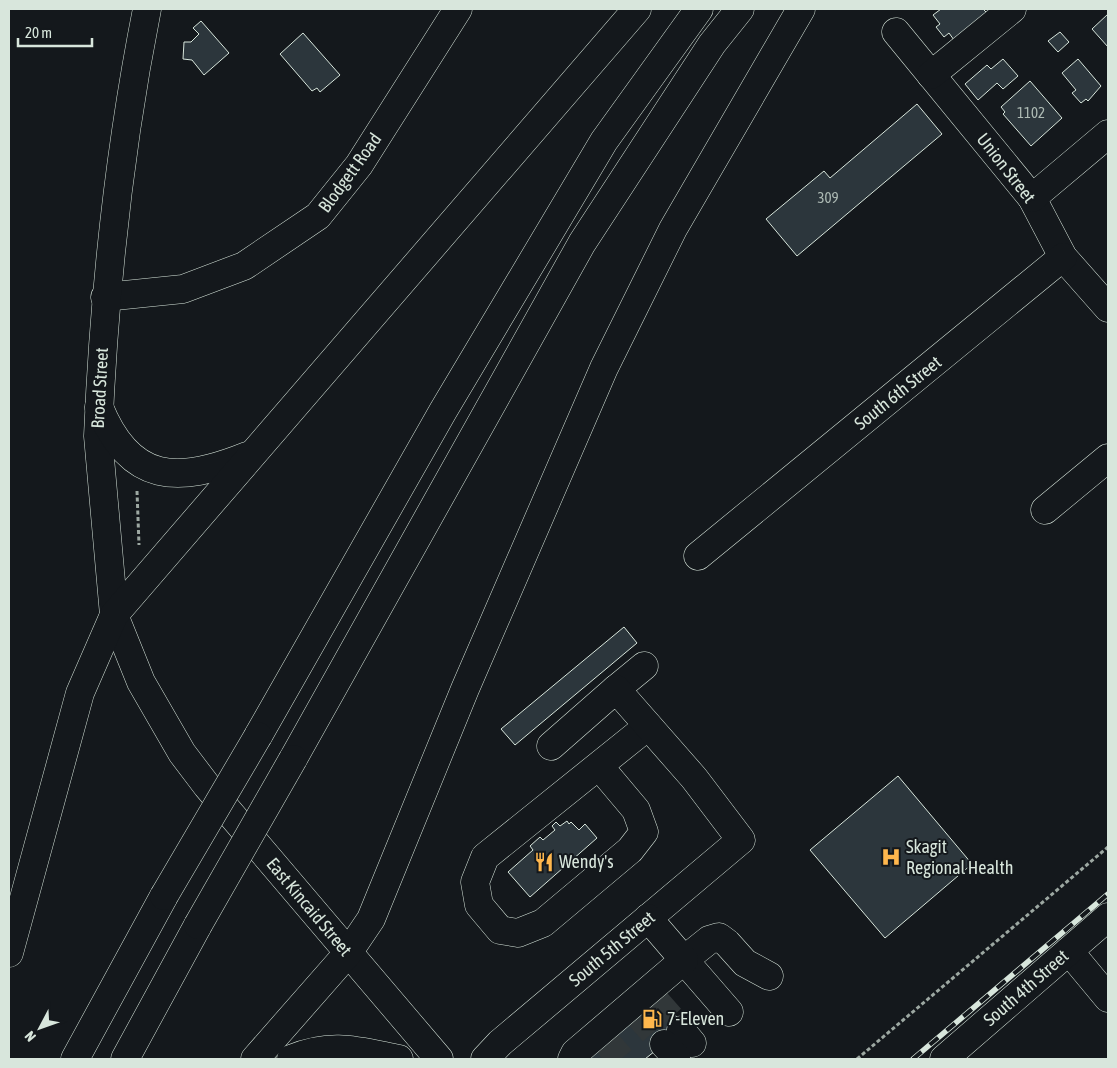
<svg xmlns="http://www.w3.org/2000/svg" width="1117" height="1068" font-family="'Asap Condensed',sans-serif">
  <rect width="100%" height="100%" fill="#14181c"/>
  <g fill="#2c363c" stroke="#d8e6dc">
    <polygon points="941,9 983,9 987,13 954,40 949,33 944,37 936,27 940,24 933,15"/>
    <polygon points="1108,14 1108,47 1092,29"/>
    <polygon points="201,21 229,53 204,75 192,60 183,59 184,42 191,42 199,34 193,28"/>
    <polygon points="1060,32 1069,42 1058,52 1048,41"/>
    <polygon points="303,33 340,75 320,92 317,88 312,91 280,54"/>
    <polygon points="1003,59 1018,76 1003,89 997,83 978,100 965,84 987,65 991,69"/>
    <polygon points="1078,59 1101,86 1088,101 1086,99 1081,103 1072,93 1076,90 1062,73"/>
    <polygon points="1030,81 1062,118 1031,146 1003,114 1005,112 1001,107"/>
    <polygon points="917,104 942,134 797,256 766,219 824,171 830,178"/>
    <polygon points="624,627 637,643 515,745 501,729"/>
    <polygon points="898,776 972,864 885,938 810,850"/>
    <polygon points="567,821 569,824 571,822 579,830 585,824 597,838 530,897 508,872 533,850 530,846 540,837 543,840 555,830 552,826 556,822 560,826"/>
    <polygon points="657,993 685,1027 645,1059 585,1059"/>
  </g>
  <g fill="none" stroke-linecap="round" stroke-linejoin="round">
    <g stroke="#313739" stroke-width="28" stroke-dasharray="28 14" stroke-linecap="butt">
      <polyline points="652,997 681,1030"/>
      <polyline points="635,1011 664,1044"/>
      <polyline points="603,1038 621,1059"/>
    </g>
    <defs>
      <g id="minor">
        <polyline points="896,32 1032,198 1063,257 1108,308"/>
        <polyline points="931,75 1012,9"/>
        <polyline points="1032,198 1108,134"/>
        <polyline points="105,297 183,289 244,266 318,216 359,165 458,9"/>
        <polyline points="1045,510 1108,458"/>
        <polyline points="698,556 1063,257"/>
        <path d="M114 615 98 436C104 293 119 150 147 9"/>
        <polyline points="616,689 644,666"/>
        <polyline points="599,766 636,810 644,832 630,850 543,923 518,933 500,930 479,905 475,882 485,857 648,726"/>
        <polyline points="1069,951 1108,998"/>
        <polyline points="729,1012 684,960 709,940 719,937 727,943 745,963 769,976"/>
        <polyline points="681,1030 692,1043"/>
        <polyline points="664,1044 676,1057"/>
        <polyline points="485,1059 500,1043 741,840 694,778 616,689 551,746"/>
        <polyline points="572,1059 575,1053 684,960 648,918"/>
        <polyline points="944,1059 1108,917"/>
      </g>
      <polyline id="major" points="114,615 141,682 182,753 207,786 439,1059"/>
      <g id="highway">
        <path d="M99 407C130 484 178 484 247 456"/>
        <polyline points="258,736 443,411 604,141 699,9"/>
        <polyline points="293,759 582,243 712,44 740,9"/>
        <polyline points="9,953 80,693 114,615 637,9"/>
        <polyline points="75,1059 164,896"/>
        <polyline points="125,1059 198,925"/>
        <polyline points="255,1059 348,953 371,919 465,689 604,368 673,229 801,9"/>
        <path d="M291 1059C332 1042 358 1051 399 1059"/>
      </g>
    </defs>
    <use href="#minor" stroke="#d8e6dc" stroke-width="29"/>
    <use href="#major" stroke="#d8e6dc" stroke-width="29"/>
    <use href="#highway" stroke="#d8e6dc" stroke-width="29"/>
    <g stroke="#9da8a2" stroke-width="3" stroke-dasharray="4 2.5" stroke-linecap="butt">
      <polyline points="137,491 139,545"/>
      <polyline points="857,1059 1108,847"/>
    </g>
    <use href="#minor" stroke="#14181c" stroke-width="28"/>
    <use href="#major" stroke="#14181c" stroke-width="28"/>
    <use href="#highway" stroke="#14181c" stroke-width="28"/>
    <defs>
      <polyline id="rail" points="913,1059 1108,894"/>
    </defs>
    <use href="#rail" stroke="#d8e6dc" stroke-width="5.5"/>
    <use href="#rail" stroke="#14181c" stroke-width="4" stroke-dasharray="11" stroke-linecap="butt"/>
    <defs>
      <g id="highway-bridge">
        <polyline points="164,896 258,736"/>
        <polyline points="198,925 293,759"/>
      </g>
    </defs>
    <use href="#highway-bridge" stroke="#d8e6dc" stroke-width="29" stroke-linecap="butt"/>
    <use href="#highway-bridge" stroke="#14181c" stroke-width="28"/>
  </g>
  <defs>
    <symbol id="hospital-bare" viewBox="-9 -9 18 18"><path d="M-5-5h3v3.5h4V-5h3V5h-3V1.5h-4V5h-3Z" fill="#ffb74d" stroke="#14181c" stroke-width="2.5" paint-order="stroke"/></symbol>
    <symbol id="restaurant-bare" viewBox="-9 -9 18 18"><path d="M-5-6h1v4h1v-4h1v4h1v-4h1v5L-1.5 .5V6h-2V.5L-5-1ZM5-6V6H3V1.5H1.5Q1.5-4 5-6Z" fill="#ffb74d" stroke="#14181c" stroke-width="2.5" paint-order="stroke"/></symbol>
    <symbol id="fuel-bare" viewBox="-9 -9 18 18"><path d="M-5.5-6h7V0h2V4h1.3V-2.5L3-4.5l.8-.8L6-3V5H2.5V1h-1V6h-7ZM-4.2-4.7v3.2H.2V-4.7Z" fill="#ffb74d" stroke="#14181c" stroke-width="2.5" paint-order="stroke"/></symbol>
  </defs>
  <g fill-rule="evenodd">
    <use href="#hospital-bare" x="877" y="843" width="28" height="28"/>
    <use href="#restaurant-bare" x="530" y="848" width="28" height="28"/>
    <use href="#fuel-bare" x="638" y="1005" width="28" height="28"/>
  </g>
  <g text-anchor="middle" stroke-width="4" stroke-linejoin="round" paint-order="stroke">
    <g font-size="15" fill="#adbab4">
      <text x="1031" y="118">1102</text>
      <text x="828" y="203">309</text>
    </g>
    <g font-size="18" fill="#d8e6dc" stroke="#14181c">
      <text transform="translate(1006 168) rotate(52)" y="6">Union Street</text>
      <text transform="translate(350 173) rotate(-54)" y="6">Blodgett Road</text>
      <text transform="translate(100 388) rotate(-87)" y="6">Broad Street</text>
      <text transform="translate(898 393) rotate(-39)" y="6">South 6th Street</text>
      <text transform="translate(309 907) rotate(50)" y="6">East Kincaid Street</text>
      <text transform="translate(612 949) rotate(-40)" y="6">South 5th Street</text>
      <text transform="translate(1026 988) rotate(-41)" y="6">South 4th Street</text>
    </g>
    <g font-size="18" fill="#d8e6dc" stroke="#14181c" text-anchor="start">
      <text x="906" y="853">Skagit<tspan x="906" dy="21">Regional Health</tspan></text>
      <text x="559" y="868">Wendy's</text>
      <text x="667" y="1025">7-Eleven</text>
    </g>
  </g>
  <rect width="1117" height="1068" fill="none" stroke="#d8e6dc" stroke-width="20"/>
  <g transform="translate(40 1028) rotate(229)" stroke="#14181c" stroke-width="4" paint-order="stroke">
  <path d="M0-4L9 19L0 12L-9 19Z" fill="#d8e6dc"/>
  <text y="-8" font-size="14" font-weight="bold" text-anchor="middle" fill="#d8e6dc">N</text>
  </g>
  <path d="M18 38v8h74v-8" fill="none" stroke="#d8e6dc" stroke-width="2.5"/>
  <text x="25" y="38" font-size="15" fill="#d8e6dc" stroke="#14181c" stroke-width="4" paint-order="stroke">20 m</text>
</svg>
